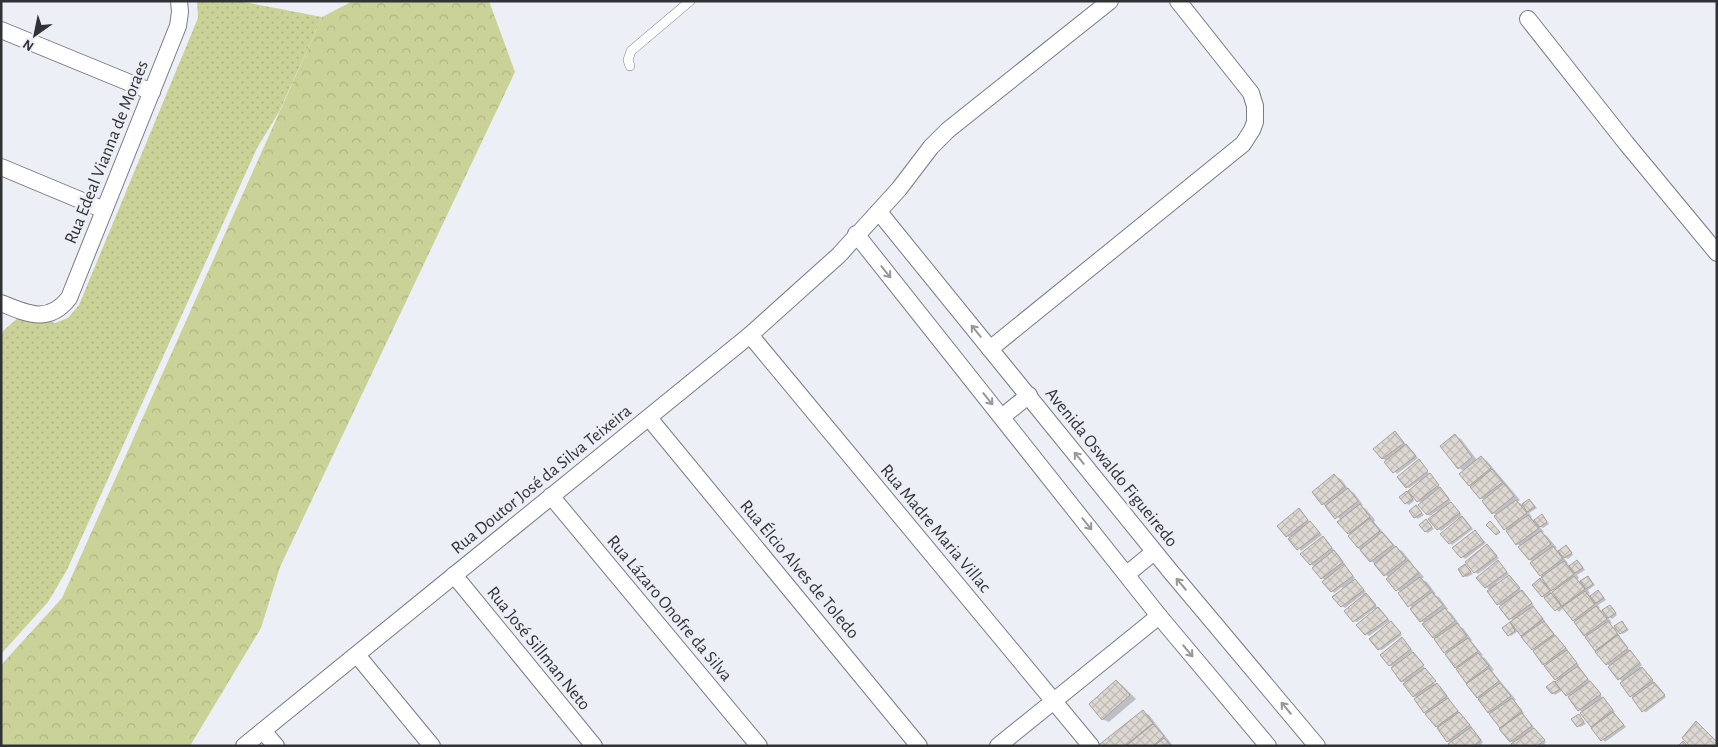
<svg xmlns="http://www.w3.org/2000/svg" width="1718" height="747" font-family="'Alegreya Sans',sans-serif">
  <defs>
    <pattern id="forest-crowns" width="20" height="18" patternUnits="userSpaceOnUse" patternTransform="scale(1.25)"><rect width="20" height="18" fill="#cbd297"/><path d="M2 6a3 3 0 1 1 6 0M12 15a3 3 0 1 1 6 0" fill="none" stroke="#afb583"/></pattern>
    <pattern id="park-dots" width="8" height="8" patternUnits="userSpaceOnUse" patternTransform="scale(1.25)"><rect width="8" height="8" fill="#cbd297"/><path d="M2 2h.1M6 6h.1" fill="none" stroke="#afb583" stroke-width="1.8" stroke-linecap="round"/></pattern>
    <pattern id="building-cross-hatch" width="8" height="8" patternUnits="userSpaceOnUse" patternTransform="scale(1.25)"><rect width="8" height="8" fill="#ded8d2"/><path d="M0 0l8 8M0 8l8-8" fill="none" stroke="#bfbab5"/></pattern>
  </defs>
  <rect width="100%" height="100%" fill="#edeff6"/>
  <polygon fill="url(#forest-crowns)" points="353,1 489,1 515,72 280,567 261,628 190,746 1,746 1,665 62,598 322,17"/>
  <polygon fill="url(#park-dots)" points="197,1 239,1 322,17 279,112 257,148 67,570 48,602 1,654 1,336 4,330 19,317 34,317 55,323 68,318 79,305 198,18"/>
  <g fill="#0003" fill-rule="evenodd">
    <polygon points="1395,432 1418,458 1397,474 1388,461 1383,459 1375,449"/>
    <path d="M1455 436 1461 439 1477 460 1481 457 1487 461 1520 500 1517 502 1523 505 1529 500 1532 502 1537 508 1529 513 1532 517 1531 518 1535 521 1542 516 1544 517 1549 524 1543 528 1538 525 1544 532 1542 533 1547 536 1557 548 1555 549 1559 551 1566 546 1569 548 1573 555 1568 559 1562 556 1568 563 1567 564 1570 566 1577 561 1580 563 1585 570 1577 575 1579 578 1577 580 1581 582 1588 577 1590 579 1595 585 1588 590 1590 593 1588 594 1592 596 1598 591 1606 600 1598 605 1600 608 1599 609 1603 611 1610 606 1613 608 1617 615 1612 619 1607 616 1612 623 1610 624 1614 628 1622 622 1624 624 1629 630 1623 634 1615 630 1620 636 1618 637 1642 665 1640 667 1645 670 1654 682 1653 683 1657 685 1666 697 1646 712 1643 711 1635 698 1631 696 1623 682 1619 679 1610 666 1607 664 1576 622 1564 607 1559 612 1543 596 1540 580 1548 584 1544 577 1541 575 1533 562 1530 560 1521 546 1517 544 1509 531 1505 529 1497 515 1493 513 1485 501 1481 498 1470 485 1464 471 1459 468 1442 446ZM1548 587 1555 591 1558 598 1550 594 1552 593Z"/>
    <polygon points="1419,461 1451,501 1449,502 1453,505 1462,515 1460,516 1465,519 1473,529 1452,545 1450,543 1459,520 1458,518 1441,531 1438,529 1438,513 1437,511 1430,516 1428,514 1420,505 1422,503 1418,501 1421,483 1419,481 1409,488 1406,487"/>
    <polygon points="1334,476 1341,479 1349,490 1354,493 1363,505 1361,506 1366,509 1375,520 1374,522 1397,548 1402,551 1412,563 1411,563 1424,577 1421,579 1427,582 1436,594 1434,595 1439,597 1448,609 1446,610 1451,613 1460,625 1459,626 1463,628 1472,640 1471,641 1483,655 1481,656 1485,658 1494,670 1492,671 1516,700 1514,701 1524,713 1523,714 1534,727 1533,728 1537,731 1546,742 1544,744 1547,746 1515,746 1491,715 1492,714 1489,712 1467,682 1437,639 1433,637 1425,623 1421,621 1401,592 1397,590 1389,578 1358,548 1341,520 1323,504"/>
    <polygon points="1407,493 1412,495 1414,501 1409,505 1406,503"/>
    <polygon points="1416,506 1424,515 1418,519 1415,517"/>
    <polygon points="1299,510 1322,535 1301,551 1291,538 1287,536"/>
    <polygon points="1426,521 1434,529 1428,533 1425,531"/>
    <polygon points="1475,531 1486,543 1465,559 1454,548"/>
    <polygon points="1326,539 1334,550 1333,551 1337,553 1345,564 1344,565 1355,578 1353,579 1357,582 1366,592 1364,593 1369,596 1377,607 1381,610 1390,621 1369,636 1358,625 1376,611 1374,609 1357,622 1354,621 1364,596 1363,594 1345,608 1342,606 1343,589 1342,587 1334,593 1332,591 1315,567 1310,564"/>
    <polygon points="1487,546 1499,558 1478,574 1475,572"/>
    <polygon points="1497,561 1509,574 1496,583 1498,585 1509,577 1512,578 1521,590 1520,591 1524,594 1534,605 1531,607 1535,609 1545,621 1544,622 1568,650 1566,651 1579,665 1577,667 1590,681 1589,682 1593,684 1602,696 1601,697 1605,700 1615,712 1613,713 1626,727 1605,742 1593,728 1594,727 1583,712 1579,710 1570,697 1563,690 1555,695 1548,687 1558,680 1524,636 1518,631 1511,636 1504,628 1514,621 1500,607 1502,606 1498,604 1490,590 1486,587"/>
    <polygon points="1465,565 1473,574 1467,577 1464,576"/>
    <polygon points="1391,623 1402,635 1382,650 1379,649"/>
    <polygon points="1402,639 1413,651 1404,658 1405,660 1413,654 1416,655 1435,684 1440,686 1449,698 1448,699 1472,727 1470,728 1473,730 1483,742 1481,744 1484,746 1451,746 1451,743 1448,741 1425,712 1418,698 1414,696 1404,684 1406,683 1402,681 1394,667 1389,665"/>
    <polygon points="1116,681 1122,685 1136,699 1109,722 1102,719"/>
    <polygon points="1143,712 1149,715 1173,746 1103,746"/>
    <polygon points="1579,715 1586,724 1580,727 1578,726"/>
  </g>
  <g fill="url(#building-cross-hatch)" stroke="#a6a19b">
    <polygon points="1395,431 1404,443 1382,459 1373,449"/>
    <polygon points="1455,434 1472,457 1458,469 1440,446"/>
    <polygon points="1406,444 1416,456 1393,473 1384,462"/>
    <polygon points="1481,456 1491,468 1469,486 1459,474"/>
    <polygon points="1419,459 1428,471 1406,488 1397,477"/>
    <polygon points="1492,469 1503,482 1480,499 1470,487"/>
    <polygon points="1430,473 1439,485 1417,502 1408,491"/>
    <polygon points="1334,474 1345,487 1322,505 1312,492"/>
    <polygon points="1504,483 1514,496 1492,514 1482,501"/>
    <polygon points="1440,487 1449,499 1427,515 1418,505"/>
    <polygon points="1348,488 1358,501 1335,519 1325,506"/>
    <polygon points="1407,491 1413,499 1405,504 1399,497"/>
    <polygon points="1529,499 1535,507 1527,512 1522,504"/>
    <polygon points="1516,500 1527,513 1504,530 1494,516"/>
    <polygon points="1451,502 1460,513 1437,530 1428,519"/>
    <polygon points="1360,504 1370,517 1348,534 1337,522"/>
    <polygon points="1416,505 1422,513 1414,518 1409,511"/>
    <polygon points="1299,508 1308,520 1286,537 1277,526"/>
    <polygon points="1542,514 1547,522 1540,527 1534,520"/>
    <polygon points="1528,515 1539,528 1516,545 1506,531"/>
    <polygon points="1462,516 1471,528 1449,544 1440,534"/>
    <polygon points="1370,518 1380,531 1358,548 1348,536"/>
    <polygon points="1426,519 1432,527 1425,532 1419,525"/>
    <polygon points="1310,521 1320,533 1297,550 1288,539"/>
    <polygon points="1490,521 1500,532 1496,535 1486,525"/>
    <polygon points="1475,530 1484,542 1461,558 1452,548"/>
    <polygon points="1541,531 1551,544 1529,560 1518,547"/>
    <polygon points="1382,532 1393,545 1370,562 1360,550"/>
    <polygon points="1323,536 1332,548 1310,565 1300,554"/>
    <polygon points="1487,544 1497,556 1474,573 1465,562"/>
    <polygon points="1566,545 1572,553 1564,558 1558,551"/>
    <polygon points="1396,546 1406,559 1384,576 1374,564"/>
    <polygon points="1553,546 1563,559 1540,576 1530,563"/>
    <polygon points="1334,550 1343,562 1321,579 1312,568"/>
    <polygon points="1408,560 1419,573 1396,591 1386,579"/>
    <polygon points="1498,560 1507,572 1485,588 1476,578"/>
    <polygon points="1577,560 1583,568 1575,573 1569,566"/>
    <polygon points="1564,561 1574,574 1551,591 1541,577"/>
    <polygon points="1344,564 1353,576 1331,592 1322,582"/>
    <polygon points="1465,564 1471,572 1463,577 1458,569"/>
    <polygon points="1509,575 1520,588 1497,605 1487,591"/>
    <polygon points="1574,576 1585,589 1562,606 1552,592"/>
    <polygon points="1588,576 1593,584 1586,589 1580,581"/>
    <polygon points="1420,577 1431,590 1408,607 1398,593"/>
    <polygon points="1540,578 1550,591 1542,597 1532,585"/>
    <polygon points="1355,579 1364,590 1341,607 1332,597"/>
    <polygon points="1522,590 1532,603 1509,620 1499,607"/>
    <polygon points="1598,590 1604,598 1596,603 1590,596"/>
    <polygon points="1585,591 1595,604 1573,621 1562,607"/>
    <polygon points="1432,592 1443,605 1420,622 1410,609"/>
    <polygon points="1366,593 1376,605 1353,622 1344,611"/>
    <polygon points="1551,593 1561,606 1555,611 1544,598"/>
    <polygon points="1610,605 1616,613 1608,618 1602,610"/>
    <polygon points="1533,606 1543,619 1521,636 1510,622"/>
    <polygon points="1596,606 1607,619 1584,636 1574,622"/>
    <polygon points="1378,607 1388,619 1365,635 1356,625"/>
    <polygon points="1445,608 1455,621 1433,638 1422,624"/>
    <polygon points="1391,621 1401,633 1378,650 1369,639"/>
    <polygon points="1544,621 1554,634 1532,650 1521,637"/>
    <polygon points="1608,621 1618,634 1595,651 1585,637"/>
    <polygon points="1622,621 1627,629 1620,634 1614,626"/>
    <polygon points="1510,622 1515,631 1508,636 1502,628"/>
    <polygon points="1457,623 1467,636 1444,653 1434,639"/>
    <polygon points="1555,635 1566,648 1543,665 1533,651"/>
    <polygon points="1618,635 1628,648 1606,665 1595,652"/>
    <polygon points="1402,637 1411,649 1389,666 1380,655"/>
    <polygon points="1468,638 1478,651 1455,668 1445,654"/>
    <polygon points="1567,650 1577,663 1555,680 1544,666"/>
    <polygon points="1630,650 1640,663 1618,680 1608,667"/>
    <polygon points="1413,652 1424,665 1401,682 1391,668"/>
    <polygon points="1478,653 1489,666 1466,683 1456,669"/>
    <polygon points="1578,666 1588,679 1566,696 1555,682"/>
    <polygon points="1642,667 1653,680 1630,697 1620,683"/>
    <polygon points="1425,668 1436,681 1413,697 1403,684"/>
    <polygon points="1489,668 1499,681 1477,698 1466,684"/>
    <polygon points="1116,680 1130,695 1102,720 1089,704"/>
    <polygon points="1554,681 1560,689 1552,694 1546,687"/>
    <polygon points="1590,681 1601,694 1578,711 1568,697"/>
    <polygon points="1654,682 1665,695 1642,712 1632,698"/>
    <polygon points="1437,683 1447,696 1424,713 1414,699"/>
    <polygon points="1500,683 1511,696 1488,713 1478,699"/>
    <polygon points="1603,697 1613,710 1591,727 1580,713"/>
    <polygon points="1448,698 1458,711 1436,727 1425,714"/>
    <polygon points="1512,698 1522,711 1500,728 1489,714"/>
    <polygon points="1143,710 1153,723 1125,746 1101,746 1100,744"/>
    <polygon points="1459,712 1470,725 1447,742 1437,728"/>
    <polygon points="1613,712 1624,725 1601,741 1591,728"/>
    <polygon points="1522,713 1532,726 1510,742 1499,729"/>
    <polygon points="1579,714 1584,722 1577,727 1571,719"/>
    <polygon points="1696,721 1717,742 1717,746 1690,746 1682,738"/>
    <polygon points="1153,724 1164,736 1153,746 1126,746"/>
    <polygon points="1471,727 1481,740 1474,746 1450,746 1448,744"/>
    <polygon points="1534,728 1545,740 1537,746 1513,746 1511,744"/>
    <polygon points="1164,738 1171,746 1154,746"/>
    <polygon points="1683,741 1688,746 1678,746"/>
  </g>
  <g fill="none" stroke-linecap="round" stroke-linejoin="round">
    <defs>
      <polyline id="service" points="630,66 628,60 631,51 690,1"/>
      <g id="minor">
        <polyline points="1528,19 1626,143 1717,253"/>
        <polyline points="1,30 152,92"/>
        <polyline points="1,167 104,210"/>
        <polyline points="879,212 1171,572 1317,746"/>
        <polyline points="856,234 1159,616 1268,746"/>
        <path d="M1 303C27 314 49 324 69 298L178 26 180 12 179 1"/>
        <polyline points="750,335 1091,746"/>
        <polyline points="990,349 1243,144 1252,130 1255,122 1255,106 1251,93 1178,1"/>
        <polyline points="1002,417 1029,395"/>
        <polyline points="649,418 919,746"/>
        <polyline points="551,496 759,746"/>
        <polyline points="1127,574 1154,552"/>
        <polyline points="454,575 594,746"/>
        <polyline points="357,655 432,746"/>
        <polyline points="263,731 276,746"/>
        <polyline points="244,746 750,335 839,255 899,189 931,147 948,130 1110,1"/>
        <polyline points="998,746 1159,616"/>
      </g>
    </defs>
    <use href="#service" stroke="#7b7c83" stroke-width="10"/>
    <use href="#minor" stroke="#7b7c83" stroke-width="18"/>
    <use href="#service" stroke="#fff" stroke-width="9"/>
    <use href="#minor" stroke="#fff" stroke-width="16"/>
  </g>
  <defs><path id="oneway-shaft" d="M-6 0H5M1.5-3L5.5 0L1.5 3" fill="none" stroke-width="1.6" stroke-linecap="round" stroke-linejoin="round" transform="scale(1.25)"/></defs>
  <g stroke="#98989a">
    <use href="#oneway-shaft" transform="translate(886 272) rotate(51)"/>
    <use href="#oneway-shaft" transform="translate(976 331) rotate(-129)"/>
    <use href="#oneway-shaft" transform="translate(988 399) rotate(51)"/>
    <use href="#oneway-shaft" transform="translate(1079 458) rotate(-129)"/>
    <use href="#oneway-shaft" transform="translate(1087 524) rotate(51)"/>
    <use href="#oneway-shaft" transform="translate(1181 584) rotate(-130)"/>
    <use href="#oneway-shaft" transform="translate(1188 651) rotate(50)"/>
    <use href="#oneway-shaft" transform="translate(1286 708) rotate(-130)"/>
  </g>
  <g text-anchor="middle" stroke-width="5" stroke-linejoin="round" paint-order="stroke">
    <g font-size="18" fill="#313235" stroke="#edeff6">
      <text transform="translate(106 152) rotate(-68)" y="6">Rua Edeal Vianna de Moraes</text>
      <text transform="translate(1112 467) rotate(51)" y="6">Avenida Oswaldo Figueiredo</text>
      <text transform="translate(541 479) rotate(-39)" y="6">Rua Doutor José da Silva Teixeira</text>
      <text transform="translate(936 528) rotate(50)" y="6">Rua Madre Maria Villac</text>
      <text transform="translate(800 569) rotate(50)" y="6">Rua Élcio Alves de Toledo</text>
      <text transform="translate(670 608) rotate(50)" y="6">Rua Lázaro Onofre da Silva</text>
      <text transform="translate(539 648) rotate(51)" y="6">Rua José Sillman Neto</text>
    </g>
  </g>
  <rect width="1718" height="747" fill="none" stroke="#313235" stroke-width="5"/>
  <g transform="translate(35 35) rotate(213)" stroke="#edeff6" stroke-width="4" paint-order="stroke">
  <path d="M0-4L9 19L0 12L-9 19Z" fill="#313235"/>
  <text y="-8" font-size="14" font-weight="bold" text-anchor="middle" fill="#313235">N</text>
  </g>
</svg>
